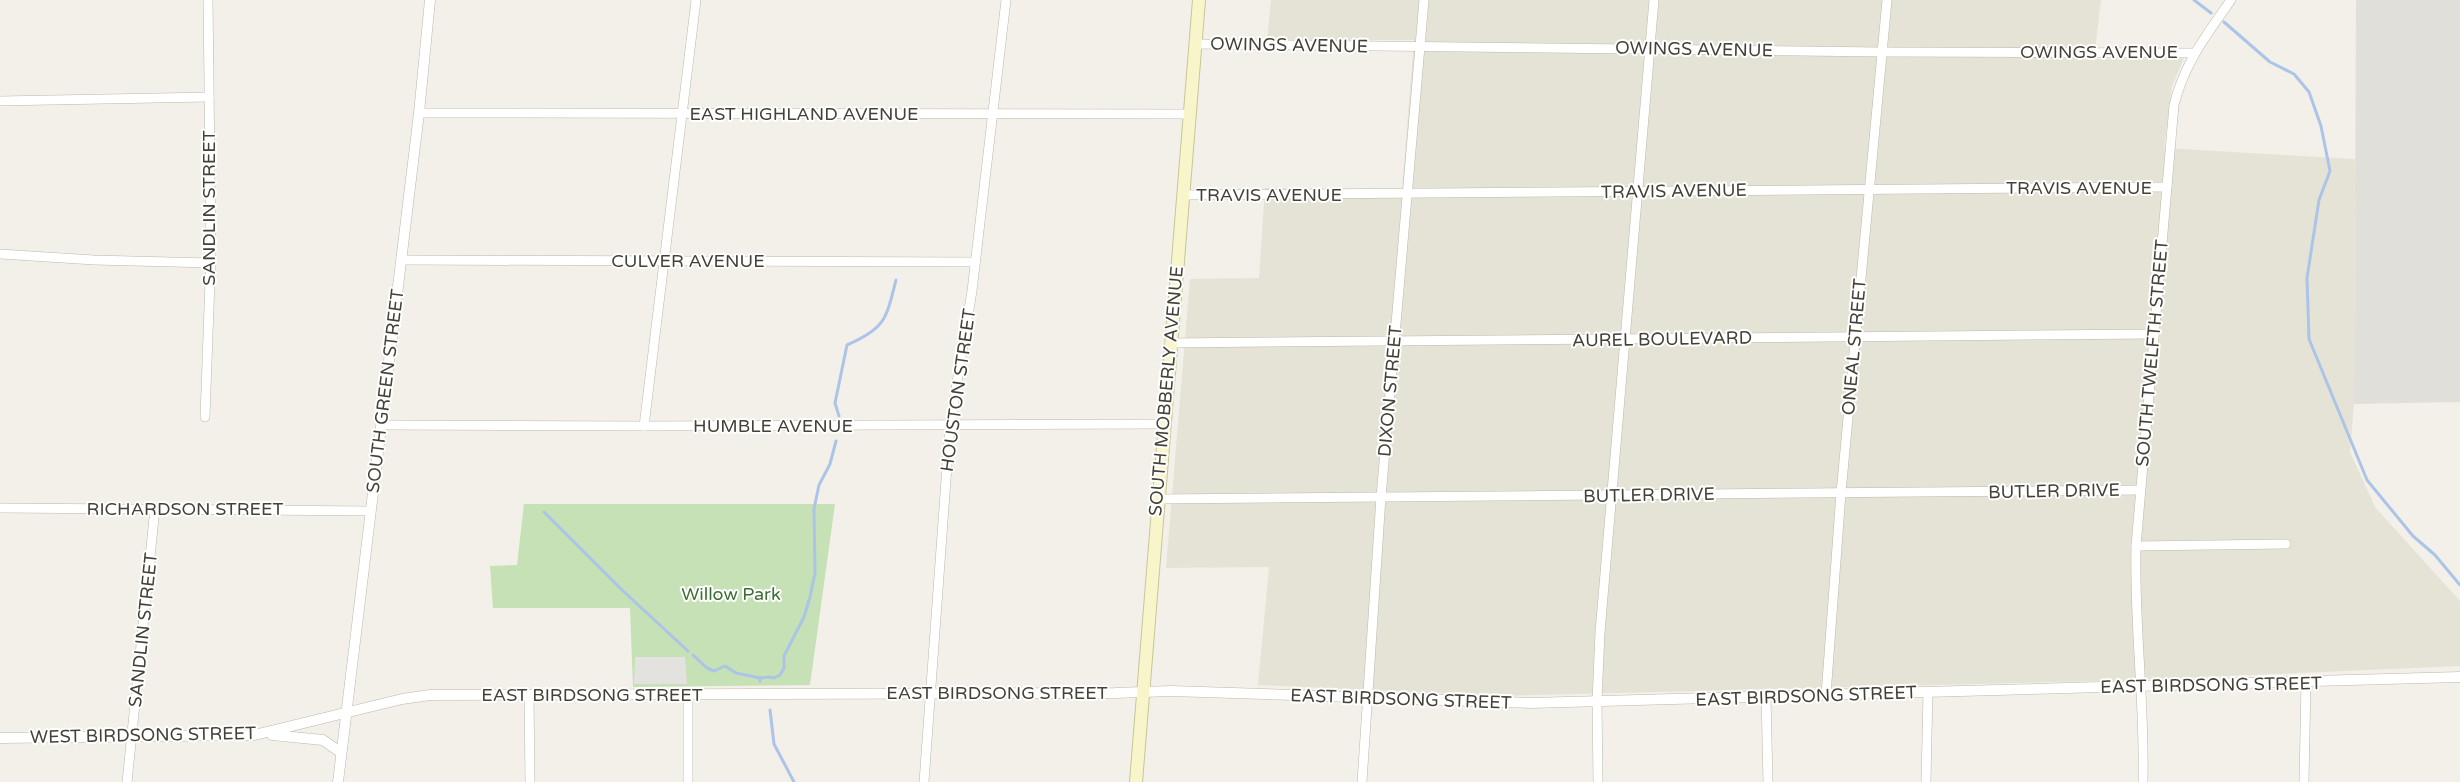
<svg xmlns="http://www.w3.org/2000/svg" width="2460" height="782" font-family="'Varela Round',sans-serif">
  <rect width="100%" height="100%" fill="#f2f0e8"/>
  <polygon fill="#e5e3d6" points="1271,0 2101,0 2094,59 2184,58 2172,86 2164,148 2355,159 2354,404 2350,452 2375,507 2460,601 2460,666 2136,680 1499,696 1258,685 1269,567 1166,568 1190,279 1259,278 1265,188 1402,189 1414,40 1267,40"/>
  <polygon fill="#e1dfd9" points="2356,0 2460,0 2460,402 2354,404"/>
  <polygon fill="#c5e1b5" points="524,504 835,504 810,685 633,687 630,608 493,608 490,566 517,565"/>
  <polygon fill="#e3e2df" points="635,657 685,657 687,684 634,684"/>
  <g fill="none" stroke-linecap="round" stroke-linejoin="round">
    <g stroke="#abc4e7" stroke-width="3">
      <polyline points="2194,0 2211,13"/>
      <polyline points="2224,22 2270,62 2294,74 2309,92 2321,126 2330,171 2319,200 2307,278 2309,339 2367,480 2413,536 2435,555 2460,585"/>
      <path d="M839 416 835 403 847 345C886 328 886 319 896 280"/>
      <polyline points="544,512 622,590 688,651"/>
      <polyline points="693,655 707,668 714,671 725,666 736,673 760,678 760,681"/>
      <polyline points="760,678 769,677 774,678 780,675 784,668 784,656 804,617 810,597 815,573 814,509 819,485 830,464 836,441"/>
      <polyline points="770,710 774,744 794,782"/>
    </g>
    <defs>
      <g id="minor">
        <polyline points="1195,44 1882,52 2194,53"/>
        <polyline points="0,101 209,97"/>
        <polyline points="419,113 1189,114"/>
        <polyline points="1182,195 2167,187"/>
        <polyline points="0,254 94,260 211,263"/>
        <polyline points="401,260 975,262"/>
        <polyline points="1170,343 2154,334"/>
        <polyline points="205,417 211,253 208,0"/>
        <polyline points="381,425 644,426 1164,424"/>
        <polyline points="644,426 696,0"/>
        <polyline points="1158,499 2140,490"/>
        <polyline points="0,508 370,511"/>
        <polyline points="2136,546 2286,544"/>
        <polyline points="529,695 530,782"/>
        <polyline points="688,695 688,782"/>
        <polyline points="1826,695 1841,493 1887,0"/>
        <polyline points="1766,696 1768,782"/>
        <polyline points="127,782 155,508"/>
        <polyline points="924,782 950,425 972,291 1006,0"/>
        <polyline points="1362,782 1381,497 1424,0"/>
        <polyline points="1598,782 1597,701 1600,632 1654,0"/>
        <polyline points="1926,782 1928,692"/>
        <path d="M2143 782C2145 703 2134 625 2136 546L2174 105C2184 64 2207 34 2231 0"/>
        <polyline points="2304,782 2306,682"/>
      </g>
      <g id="tertiary">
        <polyline points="272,735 323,740 340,752"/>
        <polyline points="0,738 255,735 402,699 430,695 1115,693 1171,691 1531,703 2460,677"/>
        <polyline points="338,782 419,113 430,0"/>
      </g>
      <polyline id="secondary" points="1136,782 1199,0"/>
    </defs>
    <use href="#minor" stroke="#bcb9ab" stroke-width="10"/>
    <use href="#tertiary" stroke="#bcb9ab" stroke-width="11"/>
    <use href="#secondary" stroke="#c9c59b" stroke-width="14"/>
    <use href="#minor" stroke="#fff" stroke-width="9"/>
    <use href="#tertiary" stroke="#fff" stroke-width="10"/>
    <use href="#secondary" stroke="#f8f5cb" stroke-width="12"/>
  </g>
  <g text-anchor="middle" stroke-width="4" stroke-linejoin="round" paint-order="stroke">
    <g font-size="18" fill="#444137" stroke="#fff">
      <text transform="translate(1289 45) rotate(1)" y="6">OWINGS AVENUE</text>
      <text transform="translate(1694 49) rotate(1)" y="6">OWINGS AVENUE</text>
      <text x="2099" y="58">OWINGS AVENUE</text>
      <text x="804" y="120">EAST HIGHLAND AVENUE</text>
      <text x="2079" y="194">TRAVIS AVENUE</text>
      <text transform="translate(1674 191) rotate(-1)" y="6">TRAVIS AVENUE</text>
      <text x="1269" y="201">TRAVIS AVENUE</text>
      <text transform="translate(209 208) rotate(-90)" y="6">SANDLIN STREET</text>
      <text x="688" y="267">CULVER AVENUE</text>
      <text transform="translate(1662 339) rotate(-1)" y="6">AUREL BOULEVARD</text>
      <text transform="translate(1854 347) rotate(-85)" y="6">ONEAL STREET</text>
      <text transform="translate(2152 353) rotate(-85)" y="6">SOUTH TWELFTH STREET</text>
      <text transform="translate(958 390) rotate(-82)" y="6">HOUSTON STREET</text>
      <text transform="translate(385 391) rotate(-83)" y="6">SOUTH GREEN STREET</text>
      <text transform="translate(1166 391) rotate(-85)" y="6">SOUTH MOBBERLY AVENUE</text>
      <text transform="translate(1390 391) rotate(-85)" y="6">DIXON STREET</text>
      <text x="773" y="432">HUMBLE AVENUE</text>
      <text transform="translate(2054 491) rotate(-1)" y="6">BUTLER DRIVE</text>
      <text transform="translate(1649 495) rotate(-1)" y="6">BUTLER DRIVE</text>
      <text x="185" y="515">RICHARDSON STREET</text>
      <text transform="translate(143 630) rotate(-84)" y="6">SANDLIN STREET</text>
      <text transform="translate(2211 685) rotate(-1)" y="6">EAST BIRDSONG STREET</text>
      <text x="997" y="699">EAST BIRDSONG STREET</text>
      <text x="592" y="701">EAST BIRDSONG STREET</text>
      <text transform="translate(1806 696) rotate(-2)" y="6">EAST BIRDSONG STREET</text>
      <text transform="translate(1401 699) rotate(2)" y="6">EAST BIRDSONG STREET</text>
      <text transform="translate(143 735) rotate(-1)" y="6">WEST BIRDSONG STREET</text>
    </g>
    <g font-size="18" fill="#3e6f32" stroke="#fff">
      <text x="731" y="600">Willow Park</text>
    </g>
  </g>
</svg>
